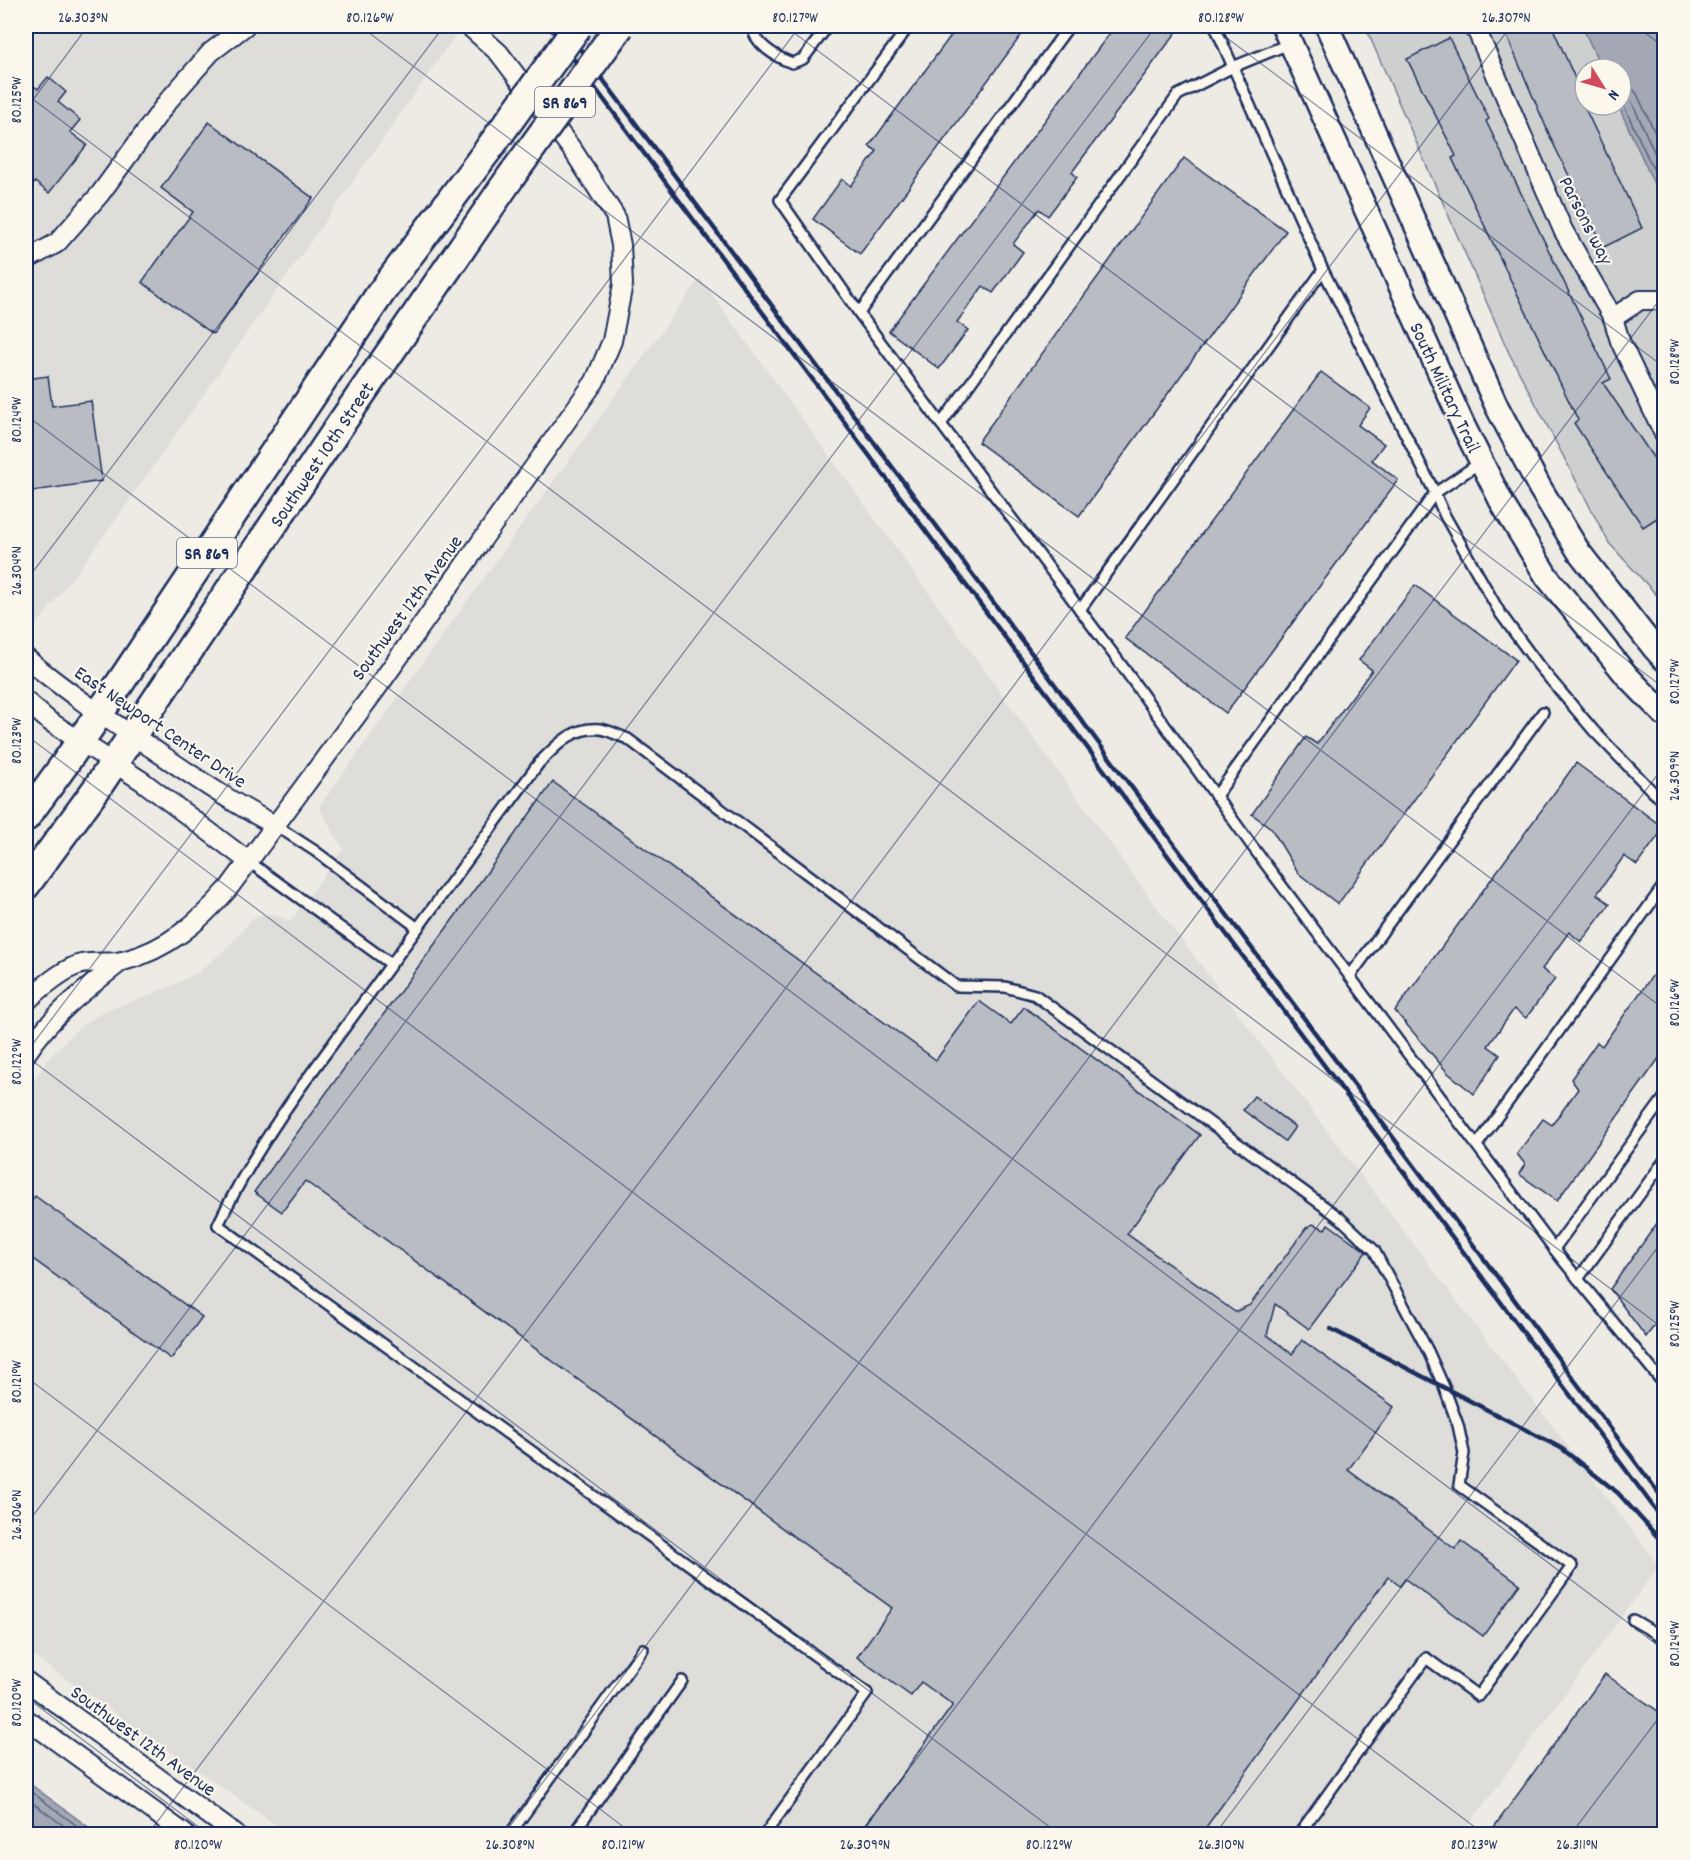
<svg xmlns="http://www.w3.org/2000/svg" width="1690" height="1860" font-family="Dekko,sans-serif">
  <rect width="100%" height="100%" fill="#eeebe4"/>
  <filter id="ink" filterUnits="userSpaceOnUse"><feTurbulence type="fractalNoise" baseFrequency=".0167" numOctaves="2"/><feDisplacementMap in="SourceGraphic" scale="12" xChannelSelector="R" yChannelSelector="G"/><feConvolveMatrix kernelMatrix="1 2 1 2 8 2 1 2 1" color-interpolation-filters="sRGB"/></filter>
  <g filter="url(#ink)">
    <g fill="#deddda">
      <polygon points="26,26 462,26 112,525 26,639"/>
      <polygon points="700,278 1152,901 1659,1566 1462,1834 289,1834 26,1651 26,1092 49,1058 77,1029 105,1011 153,994 196,974 226,949 252,919 271,913 290,922 343,849 319,807"/>
    </g>
    <path fill="#cecfcf" stroke="#747f96" stroke-width="1.5" fill-rule="evenodd" d="M1365 26H1664V603L1609 543 1509 353ZM1585 69H1621V105H1585Z"/>
    <g fill="#a3a8b4" stroke="#6d7892" stroke-width="1.5">
      <polygon points="1582,26 1664,26 1664,200 1661,199 1618,105 1621,105 1621,69 1602,69"/>
      <polygon points="26,1781 98,1834 26,1834"/>
    </g>
    <g fill="none" stroke-linecap="round" stroke-linejoin="round">
      <g stroke="#515f80" stroke-width="1.5">
        <polyline points="1621,82 1631,87 1637,94 1664,152"/>
        <polyline points="1621,92 1631,100 1664,174"/>
        <polyline points="1621,100 1664,192"/>
        <polyline points="26,1788 88,1834"/>
        <polyline points="26,1798 75,1834"/>
      </g>
    </g>
    <g fill="#b9bcc3" stroke="#1b2f5e" stroke-width="1.5">
      <polygon points="958,26 1028,26 860,254 813,219 842,179 851,186 877,151 869,146"/>
      <polygon points="1115,26 1181,26 1072,172 1077,177 1048,216 1039,209 1013,244 1023,252 993,293 983,286 957,322 968,330 939,369 889,331"/>
      <polygon points="1525,26 1552,26 1584,99 1581,100 1642,228 1604,247 1552,141 1506,34"/>
      <polygon points="1449,38 1489,119 1486,121 1611,379 1603,383 1665,475 1665,513 1643,527 1574,423 1578,420 1452,158 1456,156 1407,59"/>
      <polygon points="48,77 66,92 58,102 80,120 70,132 87,145 49,193 35,182 26,194 26,80 38,89"/>
      <polygon points="209,122 313,198 213,334 142,282 193,212 161,188"/>
      <polygon points="1184,158 1286,231 1079,516 978,442"/>
      <polygon points="1321,372 1370,408 1358,425 1384,444 1372,460 1398,480 1226,713 1125,638"/>
      <polygon points="48,376 52,406 91,401 102,481 26,492 26,379"/>
      <polygon points="1415,585 1516,660 1338,904 1298,873 1271,828 1252,814 1306,737 1317,744 1372,670 1359,660"/>
      <polygon points="1576,763 1664,828 1637,865 1624,856 1597,894 1610,904 1581,942 1569,932 1542,969 1555,979 1526,1018 1514,1009 1488,1046 1500,1055 1474,1094 1448,1073 1395,1011"/>
      <polygon points="553,782 936,1060 979,1001 1011,1024 1024,1007 1200,1135 1127,1234 1235,1312 1250,1305 1306,1228 1313,1224 1325,1229 1328,1224 1364,1250 1366,1252 1309,1329 1275,1304 1267,1335 1292,1354 1302,1340 1394,1407 1348,1470 1455,1549 1461,1541 1520,1584 1483,1636 1405,1579 1400,1586 1388,1577 1201,1834 859,1834 953,1705 921,1682 911,1696 857,1657 892,1608 305,1181 282,1212 254,1192"/>
      <polygon points="1665,958 1665,1050 1557,1201 1519,1174 1525,1164 1517,1154 1543,1119 1552,1125 1578,1089 1571,1079 1597,1042 1602,1046"/>
      <polygon points="1254,1096 1295,1127 1285,1141 1243,1110"/>
      <polygon points="35,1196 202,1317 171,1359 26,1254 26,1208"/>
      <polygon points="1665,1212 1665,1311 1646,1337 1610,1289"/>
      <polygon points="1605,1674 1665,1716 1665,1834 1489,1834"/>
    </g>
    <g fill="none" stroke-linecap="round" stroke-linejoin="round">
      <defs>
        <g id="service">
          <path d="M752 26C754 44 776 57 792 63L803 59 828 26"/>
          <polyline points="1069,26 859,313 941,424 1178,95 1233,67 1323,270 1435,493 1216,796"/>
          <polyline points="1215,26 1233,67 1291,43"/>
          <polyline points="859,313 780,200 909,26"/>
          <polyline points="941,424 1117,659 1252,846 1561,1258 1664,1384"/>
          <polyline points="1481,462 1435,493 1445,516 1500,613 1539,666 1594,731 1653,792 1664,801"/>
          <polyline points="1080,610 1323,270"/>
          <polyline points="275,825 315,851 418,928"/>
          <polyline points="248,861 391,964"/>
          <polyline points="1350,976 1543,712"/>
          <polyline points="1477,1145 1664,885"/>
          <polyline points="1554,1249 1664,1098"/>
          <polyline points="1578,1279 1664,1161"/>
          <polyline points="1633,1620 1664,1638"/>
          <polyline points="510,1834 643,1649"/>
          <polyline points="573,1834 682,1681"/>
          <path d="M765 1834 867 1693 218 1225C241 1176 270 1131 301 1087L539 763C556 746 573 726 600 729 609 730 619 736 628 739L956 986 1005 987 1035 995 1340 1218 1374 1250 1428 1351 1444 1387 1458 1425 1464 1453 1459 1485 1572 1566 1478 1696 1426 1658 1299 1834"/>
        </g>
        <g id="minor">
          <polyline points="1470,26 1477,31 1563,230 1613,318 1620,341 1664,434"/>
          <polyline points="26,260 57,243 100,194 168,101 189,77 211,52 245,26"/>
          <polyline points="1613,318 1640,300 1664,300"/>
          <path d="M26 658C66 692 109 720 153 749 193 776 232 803 275 825"/>
          <polyline points="26,701 49,721 142,781 248,861"/>
          <path d="M26 1002C37 991 67 966 82 964 95 961 110 964 123 961 167 950 199 922 228 889L377 688 595 381 612 341 623 284 621 245 615 216 574 152 499 53 469 26"/>
          <path d="M26 1054C51 1015 86 989 122 961"/>
          <polyline points="26,1681 235,1834"/>
          <polyline points="26,1719 185,1834"/>
        </g>
        <g id="tertiary">
          <polyline points="1283,26 1463,425 1503,505 1547,577 1627,676 1664,714"/>
          <polyline points="1327,26 1497,407 1540,488 1579,552 1654,648 1664,659"/>
        </g>
        <g id="primary">
          <polyline points="26,817 64,765 116,689 380,294 488,150"/>
          <polyline points="26,885 97,788 340,425 510,178"/>
        </g>
      </defs>
      <use href="#service" stroke="#1b2f5e" stroke-width="14"/>
      <use href="#minor" stroke="#1b2f5e" stroke-width="22"/>
      <use href="#tertiary" stroke="#1b2f5e" stroke-width="27"/>
      <use href="#primary" stroke="#1b2f5e" stroke-width="32"/>
      <use href="#service" stroke="#fbf7ec" stroke-width="9"/>
      <use href="#minor" stroke="#fbf7ec" stroke-width="18"/>
      <use href="#tertiary" stroke="#fbf7ec" stroke-width="22"/>
      <use href="#primary" stroke="#fbf7ec" stroke-width="27"/>
      <g stroke="#1b2f5e" stroke-width="4.5">
        <polyline points="549,26 1664,1521"/>
        <polyline points="563,26 1664,1500"/>
        <polyline points="1331,1329 1561,1448 1618,1493 1664,1544"/>
      </g>
      <defs>
        <g id="primary-bridge">
          <polyline points="488,150 578,26"/>
          <polyline points="510,178 620,26"/>
        </g>
      </defs>
      <use href="#primary-bridge" stroke="#1b2f5e" stroke-width="32" stroke-linecap="butt"/>
      <use href="#primary-bridge" stroke="#fbf7ec" stroke-width="27"/>
    </g>
  </g>
  <path fill="none" stroke="#1b2f5e" stroke-width="1.5" stroke-opacity="0.45" d="M360 26 1664 1009M785 26 1664 688M1211 26 1664 367M1636 26 1664 47M26 94 1664 1329M26 109 88 26M26 415 1664 1650M26 581 444 26M26 735 1484 1834M26 1053 800 26M26 1056 1059 1834M26 1377 633 1834M26 1525 1156 26M26 1697 208 1834M148 1834 1511 26M504 1834 1664 294M860 1834 1664 766M1215 1834 1664 1239M1571 1834 1664 1711"/>
  <g text-anchor="middle" stroke-width="4.5" stroke-linejoin="round" paint-order="stroke">
    <g fill="#fbf7ec" stroke="#5e6b89" stroke-width="1.5">
      <rect x="535" y="87" width="60" height="30" rx="4.5"/>
      <rect x="177" y="538" width="60" height="30" rx="4.5"/>
    </g>
    <g font-size="18" font-weight="bold" fill="#1b2f5e">
      <text x="565" y="108">SR 869</text>
      <text x="207" y="559">SR 869</text>
    </g>
    <g font-size="20" fill="#1b2f5e" stroke="#fbf7ec">
      <text transform="translate(1587 220) rotate(63)" y="7">Parsons way</text>
      <text transform="translate(1446 387) rotate(65)" y="7">South Military Trail</text>
      <text transform="translate(321 454) rotate(-56)" y="7">Southwest 10th Street</text>
      <text transform="translate(406 607) rotate(-54)" y="7">Southwest 12th Avenue</text>
      <text transform="translate(161 726) rotate(34)" y="7">East Newport Center Drive</text>
      <text transform="translate(144 1740) rotate(36)" y="7">Southwest 12th Avenue</text>
    </g>
  </g>
  <rect width="1690" height="1860" fill="none" stroke="#fbf7ec" stroke-width="66"/>
  <g transform="translate(1603 87) rotate(127)"><circle r="28" fill="#fbf7ec" stroke="#a1a7b3" stroke-width="1.5"/>
  <path d="M0-4.5L10 22L0 15L-10 22Z" fill="#d1495b"/>
  <text y="-9" font-size="16" font-weight="bold" text-anchor="middle" fill="#1b2f5e">N</text>
  </g>
  <rect x="33" y="33" width="1624" height="1794" fill="none" stroke="#1b2f5e" stroke-width="2"/>
  <g font-size="15" text-anchor="middle" fill="#1b2f5e">
    <text x="83" y="22">26.303°N</text>
    <text x="370" y="22">80.126°W</text>
    <text x="795" y="22">80.127°W</text>
    <text x="1221" y="22">80.128°W</text>
    <text x="1506" y="22">26.307°N</text>
    <text transform="translate(16 100) rotate(-90)" y="5">80.125°W</text>
    <text transform="translate(1674 362) rotate(-90)" y="5">80.128°W</text>
    <text transform="translate(16 420) rotate(-90)" y="5">80.124°W</text>
    <text transform="translate(16 571) rotate(-90)" y="5">26.304°N</text>
    <text transform="translate(1674 682) rotate(-90)" y="5">80.127°W</text>
    <text transform="translate(16 741) rotate(-90)" y="5">80.123°W</text>
    <text transform="translate(1674 776) rotate(-90)" y="5">26.309°N</text>
    <text transform="translate(1674 1003) rotate(-90)" y="5">80.126°W</text>
    <text transform="translate(16 1062) rotate(-90)" y="5">80.122°W</text>
    <text transform="translate(1674 1324) rotate(-90)" y="5">80.125°W</text>
    <text transform="translate(16 1382) rotate(-90)" y="5">80.121°W</text>
    <text transform="translate(16 1515) rotate(-90)" y="5">26.306°N</text>
    <text transform="translate(1674 1644) rotate(-90)" y="5">80.124°W</text>
    <text transform="translate(16 1703) rotate(-90)" y="5">80.120°W</text>
    <text x="198" y="1849">80.120°W</text>
    <text x="510" y="1849">26.308°N</text>
    <text x="623" y="1849">80.121°W</text>
    <text x="865" y="1849">26.309°N</text>
    <text x="1049" y="1849">80.122°W</text>
    <text x="1221" y="1849">26.310°N</text>
    <text x="1474" y="1849">80.123°W</text>
    <text x="1577" y="1849">26.311°N</text>
  </g>
</svg>
